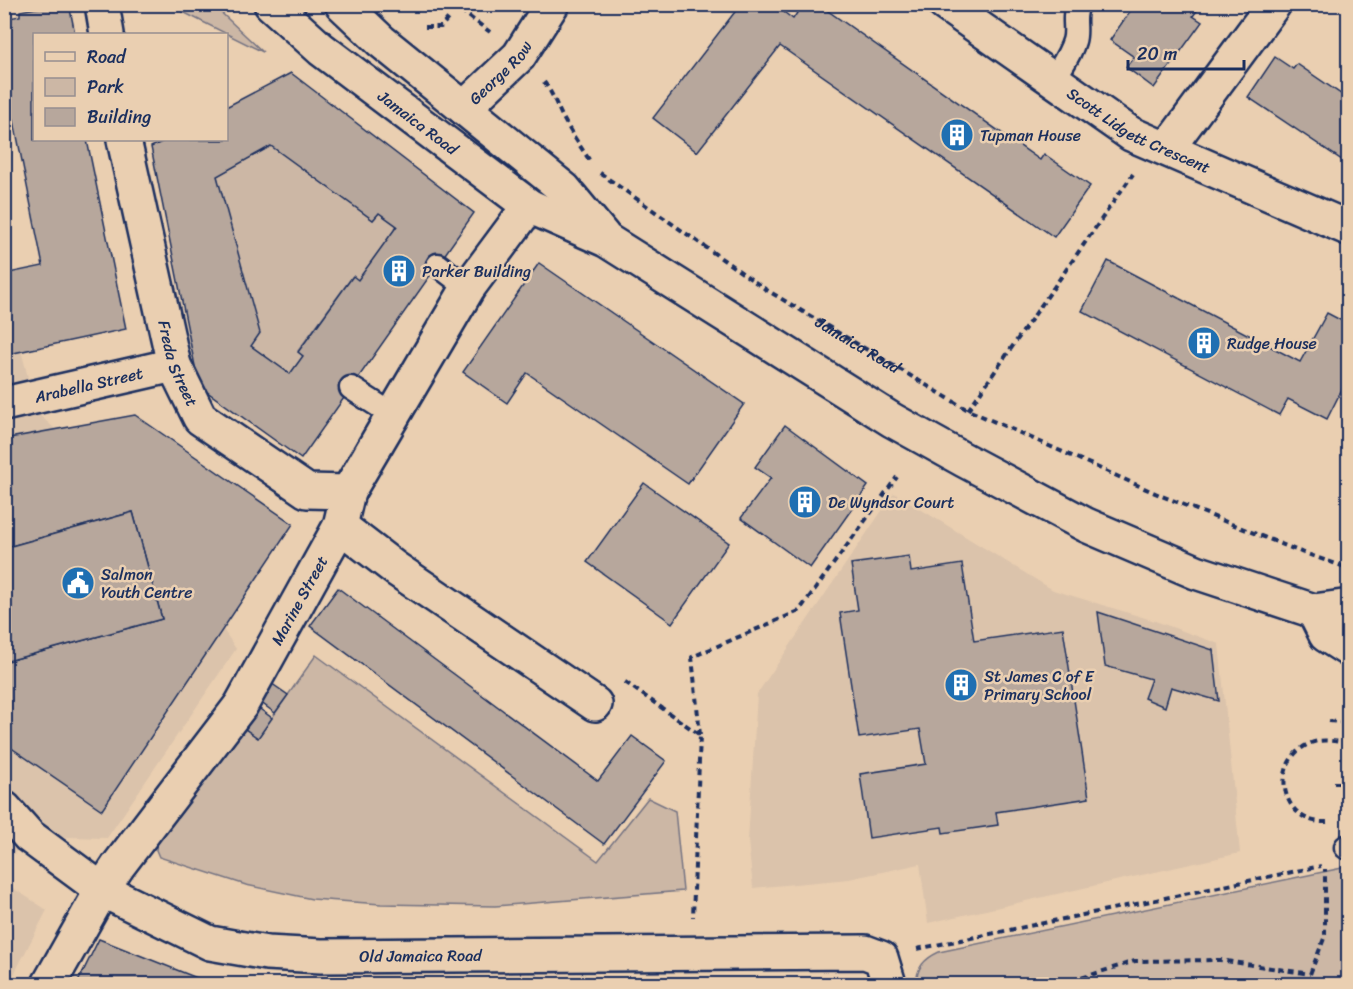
<svg xmlns="http://www.w3.org/2000/svg" width="1353" height="989" font-family="Sriracha,sans-serif">
  <rect width="100%" height="100%" fill="#eacfb1"/>
  <filter id="ink" filterUnits="userSpaceOnUse"><feTurbulence type="fractalNoise" baseFrequency=".0167" numOctaves="2"/><feDisplacementMap in="SourceGraphic" scale="12" xChannelSelector="R" yChannelSelector="G"/><feConvolveMatrix kernelMatrix="1 2 1 2 8 2 1 2 1" color-interpolation-filters="sRGB"/></filter>
  <g filter="url(#ink)">
    <g fill="#dbc3ab">
      <polygon points="4,283 37,413 141,504 236,649 107,838 29,836 5,865"/>
      <polygon points="894,493 1053,590 1155,621 1219,644 1240,853 928,923 920,864 849,879 753,888 748,841 757,694"/>
      <polygon points="5,883 47,910 9,984 4,984"/>
    </g>
    <g fill="#ccb7a5" stroke="#747382" stroke-width="1.5">
      <polygon points="169,5 213,5 263,52"/>
      <polygon points="271,146 373,220 379,213 397,226 358,280 352,277 298,351 303,356 290,374 251,346 217,176"/>
      <polygon points="316,655 598,861 648,798 675,811 683,891 495,906 381,904 312,899 246,885 159,857 156,850 157,842 238,724 258,738"/>
      <path d="M1347 867V984H916C917 967 924 959 939 952Z"/>
    </g>
    <g fill="#b7a79c" stroke="#1b2f5e" stroke-width="1.5" fill-rule="evenodd">
      <polygon points="57,4 69,4 75,34 34,34 34,140 87,140 126,329 4,355 4,274 43,266 4,71 4,19 20,16 20,11"/>
      <polygon points="741,4 773,4 793,19 803,4 818,4 1040,160 1044,154 1090,186 1054,237 780,46 697,152 653,118"/>
      <polygon points="1135,4 1202,4 1193,16 1202,22 1154,88 1126,67 1134,57 1110,40"/>
      <polygon points="1275,57 1293,69 1297,64 1348,99 1348,164 1248,97"/>
      <path d="M291 73 474 213 301 459 199 386 151 147 166 140H226V107ZM271 146 373 220 379 213 397 226 358 280 353 276 298 352 303 356 290 374 251 346 260 333 217 176Z"/>
      <polygon points="1108,261 1300,362 1327,313 1348,324 1348,377 1327,419 1288,399 1279,415 1082,311"/>
      <polygon points="539,263 744,404 688,484 527,373 507,403 463,372"/>
      <polygon points="135,415 293,524 102,810 10,747 4,737 4,662 162,619 133,512 4,548 4,439"/>
      <polygon points="785,425 868,486 810,568 741,518 771,478 755,467"/>
      <polygon points="644,483 729,543 672,623 587,562"/>
      <polygon points="133,512 162,619 4,662 4,548"/>
      <polygon points="909,556 911,572 962,564 974,641 1063,628 1089,798 996,812 998,825 943,833 942,827 869,838 860,774 926,764 920,729 859,738 840,613 858,610 851,564"/>
      <polygon points="338,588 598,781 632,736 666,761 604,844 310,626"/>
      <polygon points="1098,612 1213,650 1219,701 1171,687 1165,707 1144,698 1151,679 1105,666"/>
      <polygon points="268,681 288,695 275,713 256,699"/>
      <polygon points="253,704 272,718 258,738 238,724"/>
      <polygon points="99,939 207,982 218,984 77,984"/>
      <polygon points="852,977 852,984 657,984"/>
    </g>
    <g fill="none" stroke-linecap="round" stroke-linejoin="round">
      <defs>
        <g id="lane">
          <path d="M1054 79C1061 67 1070 55 1074 41 1078 29 1071 15 1079 4"/>
          <polyline points="438,265 468,288"/>
          <polyline points="351,388 393,415"/>
          <polyline points="1346,847 1348,847"/>
        </g>
        <g id="street">
          <polyline points="102,4 107,34"/>
          <path id="s2" d="M945 4 1131 134 1348 228"/>
          <path id="s3" d="M464 108 519 56 552 4"/>
          <path id="s4" d="M124 140 174 365 200 418 307 491 348 492"/>
          <polyline points="1167,149 1274,4"/>
          <path id="s5" d="M4 404 174 365"/>
          <polyline points="340,526 396,569 595,704"/>
          <path id="s6" d="M4 808 29 836 102 890 210 943 267 953 321 956 865 952 881 958 889 984"/>
          <path id="s7" d="M49 984 102 890 118 866 241 705 340 526 348 492 468 288 529 206"/>
        </g>
        <g id="primary">
          <path id="s8" d="M271 4 321 49 529 206 606 240 892 420 964 460 1086 525 1196 572 1314 611 1343 607 1348 609"/>
          <polyline points="342,4 381,41 564,189 603,236"/>
          <polyline points="1314,611 1326,635 1348,649"/>
        </g>
      </defs>
      <use href="#lane" stroke="#1b2f5e" stroke-width="27"/>
      <use href="#street" stroke="#1b2f5e" stroke-width="38"/>
      <use href="#primary" stroke="#1b2f5e" stroke-width="38"/>
      <g stroke="#1b2f5e" stroke-width="4" stroke-dasharray="6 4.5" stroke-linecap="butt">
        <polyline points="452,4 490,32"/>
        <polyline points="425,27 441,27 450,16"/>
        <path d="M544 82C552 92 556 104 562 116 570 131 580 146 590 161"/>
        <path id="s1" d="M600 173 765 289 968 410 1162 496 1301 552 1348 568"/>
        <polyline points="968,410 1133,174"/>
        <polyline points="625,682 700,735 693,917"/>
        <polyline points="1329,721 1348,723"/>
        <polyline points="700,735 692,657 799,611 897,477"/>
        <polyline points="1334,783 1348,783"/>
        <path d="M1327 822C1280 825 1268 760 1311 743 1323 738 1337 742 1348 743"/>
        <polyline points="917,949 1321,866"/>
        <polyline points="1062,984 1135,961 1220,960 1310,974"/>
        <polyline points="1313,984 1310,974 1325,936 1325,869"/>
      </g>
      <use href="#lane" stroke="#eacfb1" stroke-width="22"/>
      <use href="#street" stroke="#eacfb1" stroke-width="33"/>
      <use href="#primary" stroke="#eacfb1" stroke-width="33"/>
    </g>
  </g>
  <defs>
    <symbol id="building-disc" viewBox="-11 -11 22 22"><circle r="9.5" fill="#1f6fb2" stroke="#eacfb1"/><path d="M-4-6H4V6H1V3H-1V6H-4ZM-2.5-4.3h1.7v1.8h-1.7ZM.8-4.3h1.7v1.8H.8ZM-2.5-1h1.7V.8h-1.7ZM.8-1h1.7V.8H.8Z" fill="#fff"/></symbol>
    <symbol id="civic-disc" viewBox="-11 -11 22 22"><circle r="9.5" fill="#1f6fb2" stroke="#eacfb1"/><path d="M-.6-6.5H3V-4.5H.6V-3L4-1V1h2V6H-6V1h2V-1L-.6-3ZM-1.2 2.5V6h2.4V2.5Z" fill="#fff"/></symbol>
  </defs>
  <g fill-rule="evenodd">
    <use href="#building-disc" x="938" y="116" width="38" height="38"/>
    <use href="#building-disc" x="380" y="252" width="38" height="38"/>
    <use href="#building-disc" x="1185" y="324" width="38" height="38"/>
    <use href="#building-disc" x="786" y="483" width="38" height="38"/>
    <use href="#civic-disc" x="59" y="564" width="38" height="38"/>
    <use href="#building-disc" x="942" y="666" width="38" height="38"/>
  </g>
  <g text-anchor="middle" stroke-width="5" stroke-linejoin="round" paint-order="stroke">
    <g font-size="16" fill="#1b2f5e" stroke="#eacfb1">
      <text dy="6" stroke="none"><textPath href="#s3" startOffset="51">George Row</textPath></text>
      <text dy="6" stroke="none"><textPath href="#s8" startOffset="189">Jamaica Road</textPath></text>
      <text dy="6" stroke="none"><textPath href="#s2" startOffset="232">Scott Lidgett Crescent</textPath></text>
      <text dy="6" stroke="none"><textPath href="#s1" startOffset="310">Jamaica Road</textPath></text>
      <text dy="6" stroke="none"><textPath href="#s4" startOffset="230">Freda Street</textPath></text>
      <text dy="6" stroke="none"><textPath href="#s5" startOffset="87">Arabella Street</textPath></text>
      <text dy="6" stroke="none"><textPath href="#s7" startOffset="459">Marine Street</textPath></text>
      <text dy="6" stroke="none"><textPath href="#s6" startOffset="460">Old Jamaica Road</textPath></text>
    </g>
    <g font-size="16" fill="#1b2f5e" stroke="#eacfb1" text-anchor="start">
      <text x="980" y="141">Tupman House</text>
      <text x="422" y="277">Parker Building</text>
      <text x="1227" y="349">Rudge House</text>
      <text x="828" y="508">De Wyndsor Court</text>
      <text x="101" y="580">Salmon<tspan x="101" dy="18">Youth Centre</tspan></text>
      <text x="984" y="682">St James C of E<tspan x="984" dy="18">Primary School</tspan></text>
    </g>
  </g>
  <rect width="1353" height="989" fill="none" stroke="#eacfb1" stroke-width="24"/>
  <rect x="12" y="12" width="1329" height="965" fill="none" stroke="#1b2f5e" stroke-width="2" filter="url(#ink)"/>
  <rect x="33" y="33" width="195" height="108" fill="#eacfb1" stroke="#978f90" stroke-width="1.5"/>
  <rect x="45" y="52" width="30" height="9" fill="#eacfb1" stroke="#978f90" stroke-width="1.5"/>
  <text x="87" y="63" font-size="18" fill="#1b2f5e">Road</text>
  <rect x="45" y="78" width="30" height="18" fill="#ccb7a5" stroke="#978f90" stroke-width="1.5"/>
  <text x="87" y="93" font-size="18" fill="#1b2f5e">Park</text>
  <rect x="45" y="108" width="30" height="18" fill="#b7a79c" stroke="#978f90" stroke-width="1.5"/>
  <text x="87" y="123" font-size="18" fill="#1b2f5e">Building</text>
  <path d="M1128 60v9h116v-9" fill="none" stroke="#1b2f5e" stroke-width="3"/>
  <text x="1137" y="60" font-size="18" fill="#1b2f5e" stroke="#eacfb1" stroke-width="4.5" paint-order="stroke">20 m</text>
</svg>
